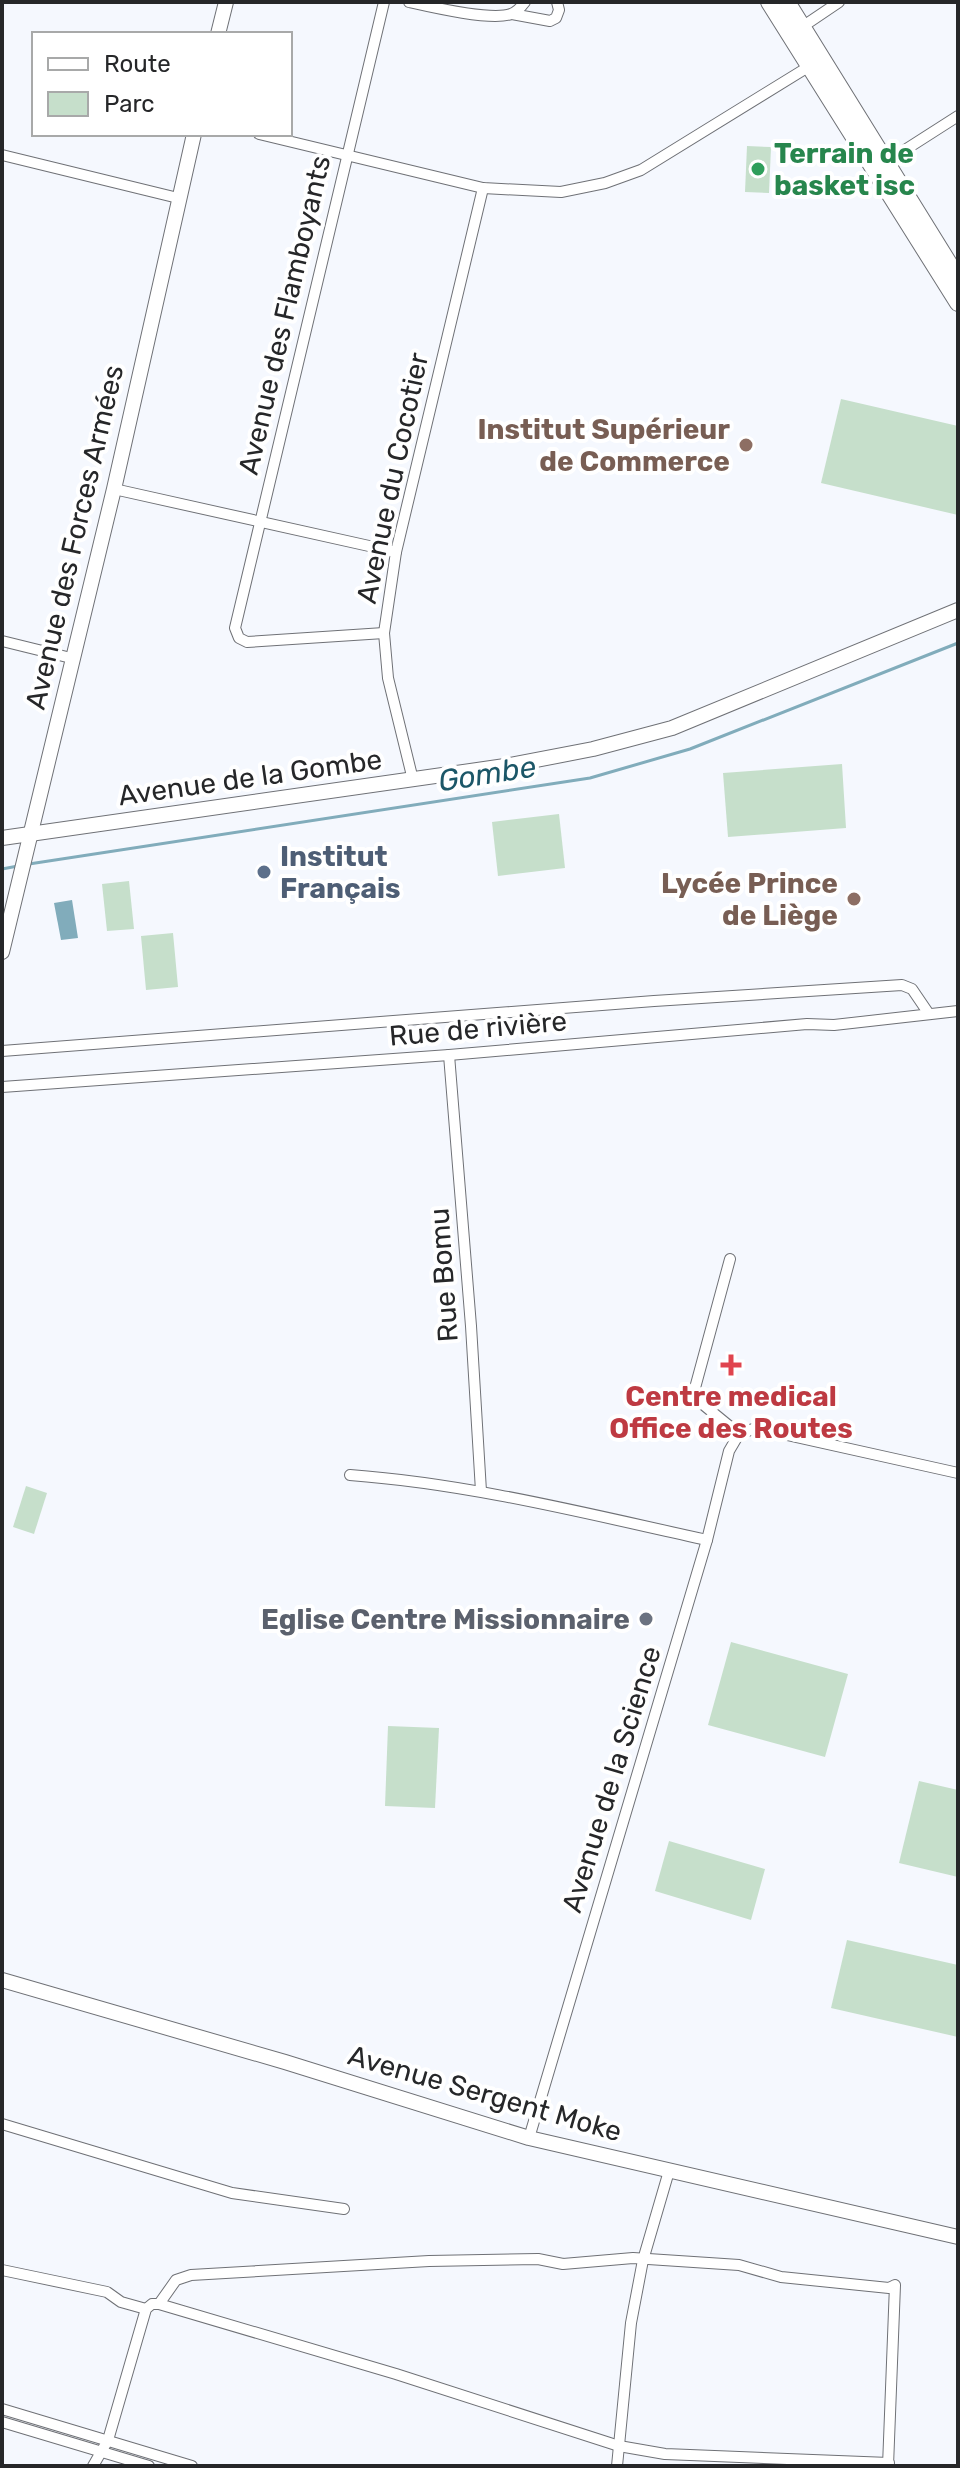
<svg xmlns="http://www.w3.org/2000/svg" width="960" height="2468" font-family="Rubik,sans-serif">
  <rect width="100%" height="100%" fill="#f5f8fe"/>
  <g fill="#c6dfcb">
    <polygon points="747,146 771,147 769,193 745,192"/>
    <polygon points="841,399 958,426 958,515 821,483"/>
    <polygon points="842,764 846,828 728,837 723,773"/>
    <polygon points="559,814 565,868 498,876 492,822"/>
    <polygon points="129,881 134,929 107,931 102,884"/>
    <polygon points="173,933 178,987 146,990 141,936"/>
    <polygon points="26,1486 47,1493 34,1534 13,1527"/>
    <polygon points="731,1642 848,1674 825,1757 708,1725"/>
    <polygon points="388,1726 439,1728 435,1808 385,1806"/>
    <polygon points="919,1781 958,1790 958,1877 899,1863"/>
    <polygon points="669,1841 765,1869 751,1920 655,1891"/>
    <polygon points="847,1940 958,1965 958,2037 831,2008"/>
  </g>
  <polygon fill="#81acbb" points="72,900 78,938 61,940 54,903"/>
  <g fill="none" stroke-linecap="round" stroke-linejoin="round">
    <g stroke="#81acbb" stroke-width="3">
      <polyline points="29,864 590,778 690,749 958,643"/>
      <polyline points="2,869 18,866"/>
    </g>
    <defs>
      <g id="minor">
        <polyline points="384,2 235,628 239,638 247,642 384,633"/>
        <path d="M409 2C431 7 491 21 511 14 516 12 522 6 525 2"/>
        <polyline points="512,14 550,21 556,18 559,10 557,2"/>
        <polyline points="802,27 839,2"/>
        <polyline points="259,134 483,188 561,192 605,183 641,170 813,64"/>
        <polyline points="2,155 178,198"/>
        <polyline points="883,164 958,116"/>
        <polyline points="114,489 396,552"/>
        <polyline points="2,641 71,658"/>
        <polyline points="413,780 388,678 384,633 396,552 483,188"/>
        <polyline points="2,1051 654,1001 902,985 912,989 929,1014"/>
        <polyline points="449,1055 471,1326 481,1491"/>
        <polyline points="2,1087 449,1055 807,1024 834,1025 958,1011"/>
        <polyline points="730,1259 695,1388 700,1402 739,1434"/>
        <path d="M350 1475C471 1484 588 1514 707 1540"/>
        <polyline points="2,2124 232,2193 344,2209"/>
        <polyline points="529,2138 707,1540 729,1451 739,1434 756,1428 958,1473"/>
        <polyline points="2,2270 107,2292 121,2302 146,2309"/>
        <polyline points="159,2304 176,2280 191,2275 429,2261 538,2259 563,2264 633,2258 739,2265 781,2277 889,2288 895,2285 888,2466"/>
        <polyline points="2,2409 192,2466"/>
        <polyline points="2,2422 149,2466"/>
        <polyline points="93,2466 108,2440 146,2309 152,2304 159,2304 396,2374 619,2446 665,2454 889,2463"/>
        <polyline points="617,2466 631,2323 643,2260 669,2171"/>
      </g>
      <g id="tertiary">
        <polyline points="218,34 226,2"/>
        <polyline points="2,838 505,766 593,749 672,728 958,610"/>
        <polyline points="2,952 114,489 194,134"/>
      </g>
      <polyline id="secondary" points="2,1980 285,2062 529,2138 958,2237"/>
      <g id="primary">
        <polyline points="769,2 958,303"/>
        <polyline points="787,2 958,278"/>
      </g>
    </defs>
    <use href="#minor" stroke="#6f7176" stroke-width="12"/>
    <use href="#tertiary" stroke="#6f7176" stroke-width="16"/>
    <use href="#secondary" stroke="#6f7176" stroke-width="16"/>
    <use href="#primary" stroke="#6f7176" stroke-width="18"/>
    <use href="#minor" stroke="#fff" stroke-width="10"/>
    <use href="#tertiary" stroke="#fff" stroke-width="14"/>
    <use href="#secondary" stroke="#fff" stroke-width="14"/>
    <use href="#primary" stroke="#fff" stroke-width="16"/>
  </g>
  <circle fill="#2e9e5b" stroke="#fff" stroke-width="3" cx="758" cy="169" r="8"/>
  <g fill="#8d6e63" stroke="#fff" stroke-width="3">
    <circle cx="746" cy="445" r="8"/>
    <circle cx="854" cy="899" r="8"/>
  </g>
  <circle fill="#5c6f8a" stroke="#fff" stroke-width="3" cx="264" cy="872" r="8"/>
  <path fill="#e0444e" stroke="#fff" stroke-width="3" d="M727 1353h8v8h8v8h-8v8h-8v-8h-8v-8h8z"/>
  <circle fill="#6b7280" stroke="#fff" stroke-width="3" cx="646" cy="1619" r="8"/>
  <g text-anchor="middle" stroke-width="8" stroke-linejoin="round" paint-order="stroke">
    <g font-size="28" font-weight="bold" fill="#27864d" stroke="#fff" text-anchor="start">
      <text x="774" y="163">Terrain de<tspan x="774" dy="32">basket isc</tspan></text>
    </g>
    <g font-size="28" fill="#262729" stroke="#fff">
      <text transform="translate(284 315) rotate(-77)" y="10">Avenue des Flamboyants</text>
      <text transform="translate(392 478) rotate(-78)" y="10">Avenue du Cocotier</text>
      <text transform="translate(74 537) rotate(-77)" y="10">Avenue des Forces Armées</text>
      <text transform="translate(250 777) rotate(-8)" y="10">Avenue de la Gombe</text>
      <text transform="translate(478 1028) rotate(-5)" y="10">Rue de rivière</text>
      <text transform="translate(443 1275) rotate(-94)" y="10">Rue Bomu</text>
      <text transform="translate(611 1779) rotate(-73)" y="10">Avenue de la Science</text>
      <text transform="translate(485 2093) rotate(16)" y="10">Avenue Sergent Moke</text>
    </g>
    <g font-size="28" font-weight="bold" fill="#785e54" stroke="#fff" text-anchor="end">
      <text x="730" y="439">Institut Supérieur<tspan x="730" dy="32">de Commerce</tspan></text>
      <text x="838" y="893">Lycée Prince<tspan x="838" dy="32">de Liège</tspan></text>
    </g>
    <g font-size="28" font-weight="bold" fill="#4e5e75" stroke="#fff" text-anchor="start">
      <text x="280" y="866">Institut<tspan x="280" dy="32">Français</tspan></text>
    </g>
    <g font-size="28" font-weight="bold" fill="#be3a42" stroke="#fff">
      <text x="731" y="1406">Centre medical<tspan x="731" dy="32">Office des Routes</tspan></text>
    </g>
    <g font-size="28" font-weight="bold" fill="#5b616d" stroke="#fff" text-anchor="end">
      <text x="630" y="1629">Eglise Centre Missionnaire</text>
    </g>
    <g font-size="30" font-style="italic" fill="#1c5768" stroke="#fff">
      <text transform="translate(487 774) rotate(-9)" y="10">Gombe</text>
    </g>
  </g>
  <rect width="960" height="2468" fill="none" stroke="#262729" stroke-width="8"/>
  <rect x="32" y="32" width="260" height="104" fill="#ffffff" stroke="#a8a9a9" stroke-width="2"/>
  <rect x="48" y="58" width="40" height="12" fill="#ffffff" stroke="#a8a9a9" stroke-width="2"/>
  <text x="104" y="72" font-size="24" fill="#262729">Route</text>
  <rect x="48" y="92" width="40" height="24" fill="#c6dfcb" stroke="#a8a9a9" stroke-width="2"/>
  <text x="104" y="112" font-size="24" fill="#262729">Parc</text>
</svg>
